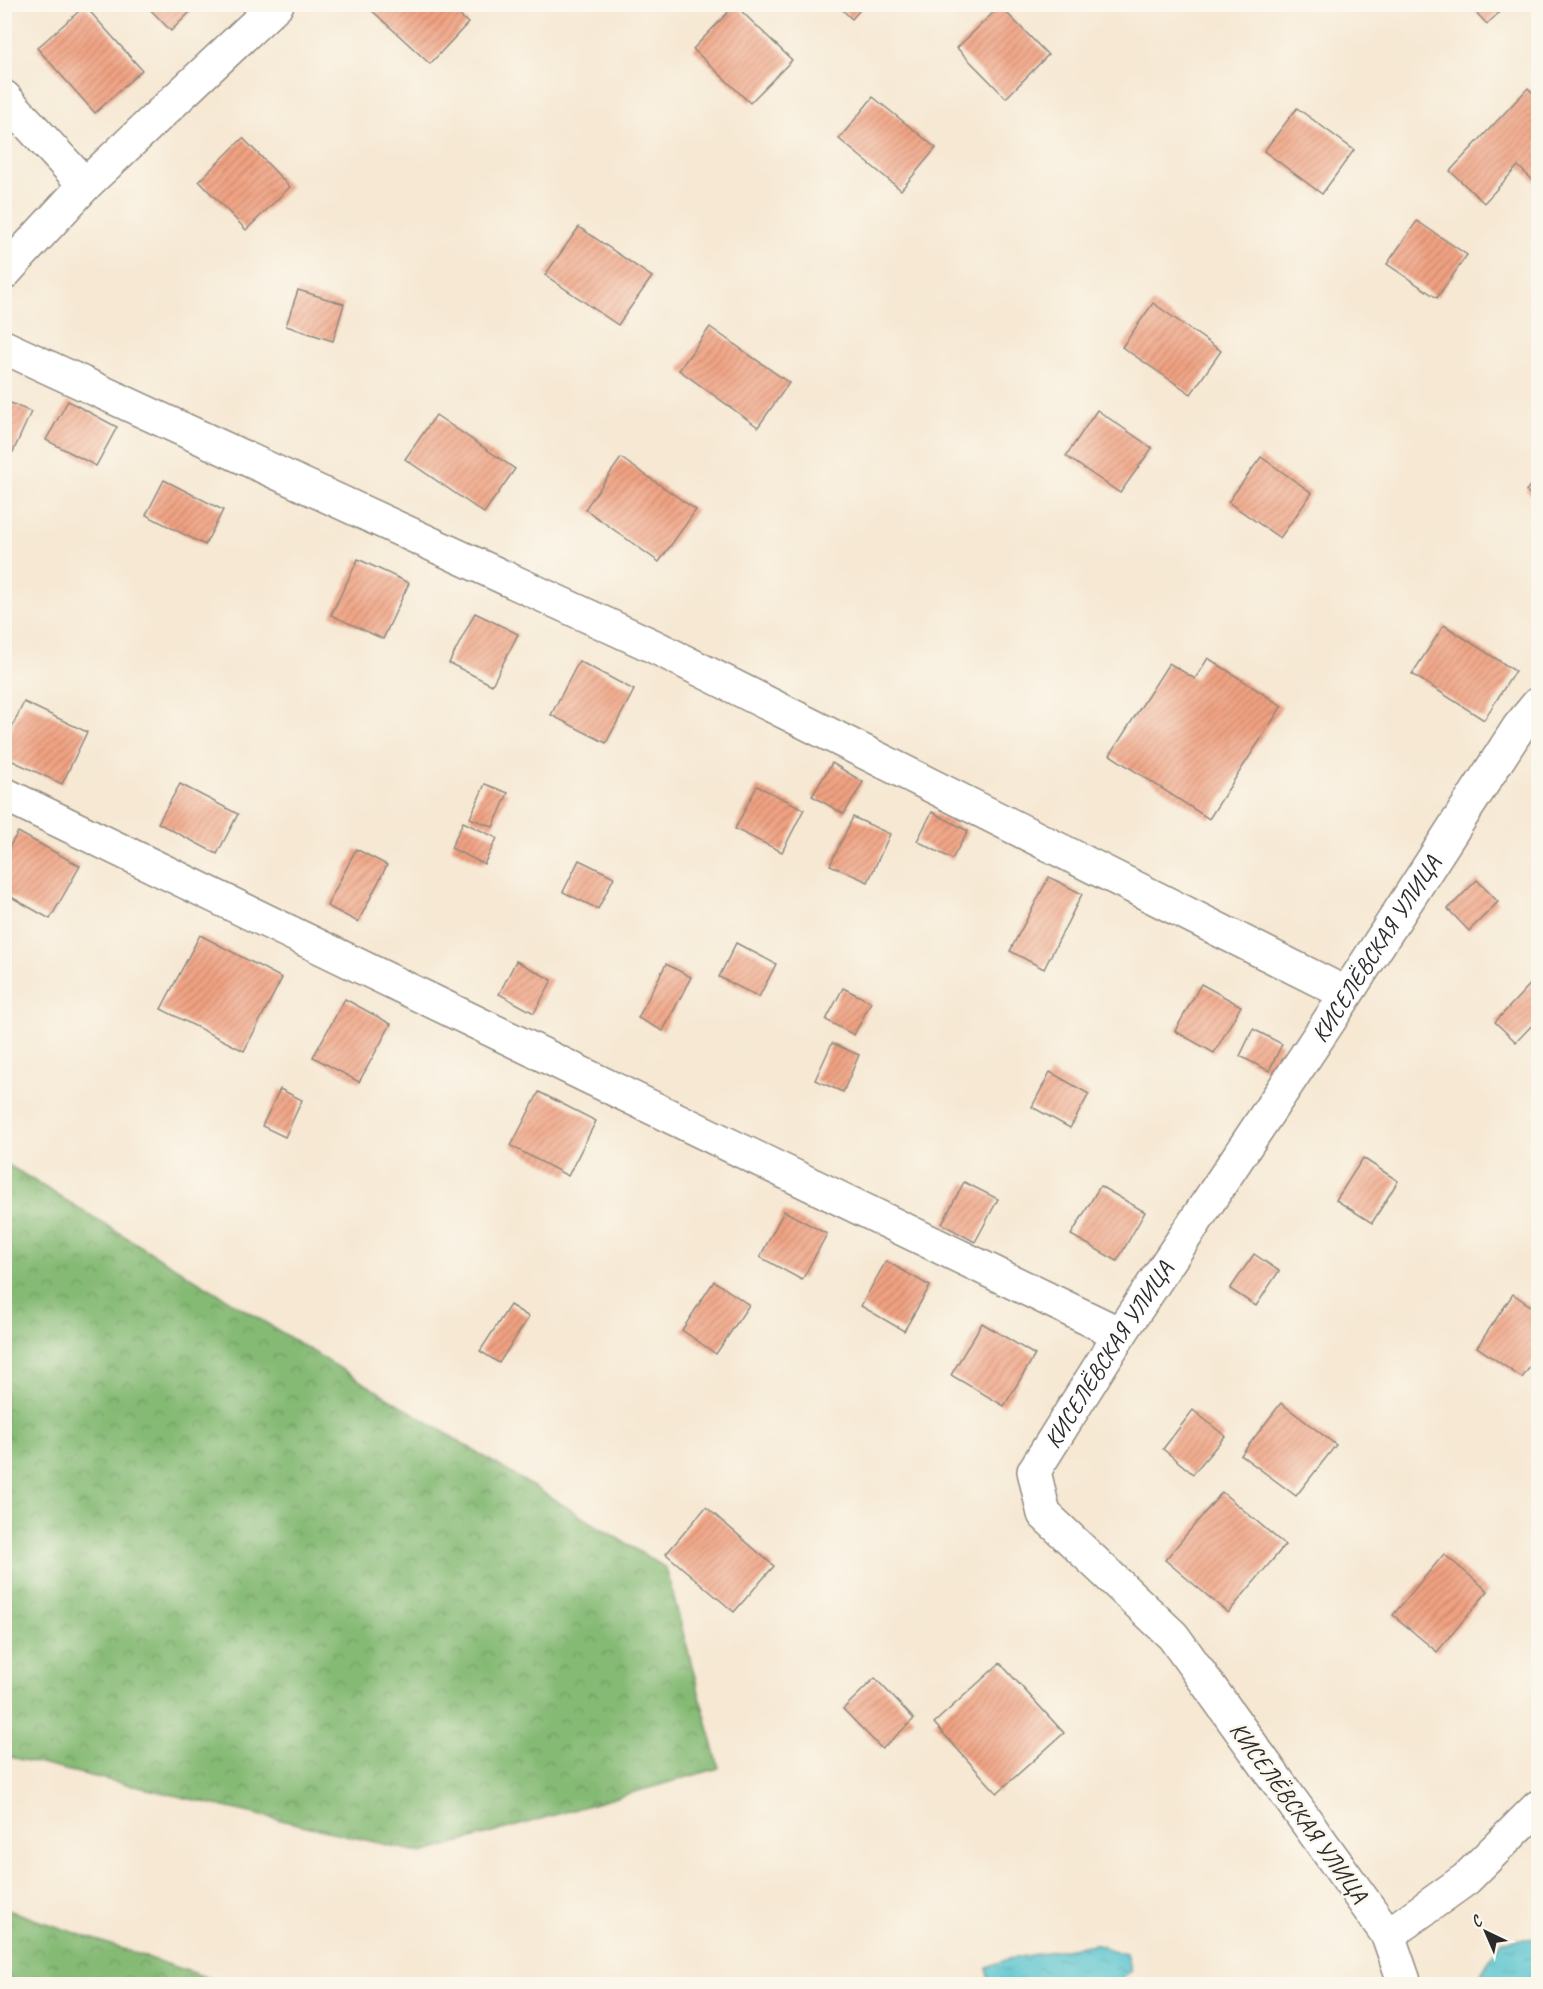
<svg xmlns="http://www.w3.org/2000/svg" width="1543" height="1989" font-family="Caveat,sans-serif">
  <defs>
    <pattern id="forest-crowns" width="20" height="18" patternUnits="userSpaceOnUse" patternTransform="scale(1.5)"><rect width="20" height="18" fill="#85ba75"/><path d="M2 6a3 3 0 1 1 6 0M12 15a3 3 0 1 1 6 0" fill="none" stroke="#6d9760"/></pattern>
    <pattern id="water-ripples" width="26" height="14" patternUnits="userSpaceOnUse" patternTransform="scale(1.5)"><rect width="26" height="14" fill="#56c3ce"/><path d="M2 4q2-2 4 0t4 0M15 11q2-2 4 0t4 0" fill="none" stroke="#479fa7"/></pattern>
    <pattern id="building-hatch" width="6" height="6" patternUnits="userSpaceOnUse" patternTransform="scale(1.5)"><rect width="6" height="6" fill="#f1a282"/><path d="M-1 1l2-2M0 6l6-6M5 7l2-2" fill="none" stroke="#c3846b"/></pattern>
  </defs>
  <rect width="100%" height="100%" fill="#fbf7ec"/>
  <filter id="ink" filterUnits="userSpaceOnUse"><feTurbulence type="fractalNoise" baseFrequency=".0167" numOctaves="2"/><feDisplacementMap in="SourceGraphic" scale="12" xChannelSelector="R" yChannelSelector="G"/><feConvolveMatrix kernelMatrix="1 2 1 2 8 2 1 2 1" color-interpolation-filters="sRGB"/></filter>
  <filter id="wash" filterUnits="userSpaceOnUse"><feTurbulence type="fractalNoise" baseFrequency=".008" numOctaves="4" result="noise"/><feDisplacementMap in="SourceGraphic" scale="24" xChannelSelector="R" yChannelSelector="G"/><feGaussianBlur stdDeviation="1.35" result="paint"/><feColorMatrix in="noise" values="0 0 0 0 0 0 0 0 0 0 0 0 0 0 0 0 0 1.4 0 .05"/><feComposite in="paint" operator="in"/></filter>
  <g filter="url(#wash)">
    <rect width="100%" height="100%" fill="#f6e8d3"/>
    <g fill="url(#forest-crowns)" stroke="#587250" stroke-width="1.5">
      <polygon points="5,1163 666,1568 719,1768 422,1853 5,1756"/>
      <polygon points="4,1909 5,1909 226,1984 5,1984"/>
    </g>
    <g fill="url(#water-ripples)" stroke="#40777c" stroke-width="1.5">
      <polygon points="1538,1938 1538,1984 1475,1984 1501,1941"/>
      <polygon points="1094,1944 1126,1954 1131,1971 1114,1984 988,1984 987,1967 1008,1959"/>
    </g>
    <g id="blocks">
      <g fill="url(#building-hatch)">
        <polygon points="145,4 198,4 171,31"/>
        <polygon points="836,4 865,4 852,19"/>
        <polygon points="1468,4 1508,4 1487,24"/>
        <polygon points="366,5 448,5 468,23 430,64"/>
        <polygon points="735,5 792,60 750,103 693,49"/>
        <polygon points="85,6 142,70 95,113 37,48"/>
        <polygon points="1000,6 1048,55 1006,98 957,48"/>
        <polygon points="1528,88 1538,98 1538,185 1518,166 1484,203 1450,171"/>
        <polygon points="873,97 936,148 901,190 839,139"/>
        <polygon points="1297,108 1354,150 1322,194 1264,151"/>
        <polygon points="243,138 290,187 246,230 199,181"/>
        <polygon points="1417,221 1467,255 1437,298 1387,264"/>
        <polygon points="579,227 652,277 618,325 545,275"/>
        <polygon points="298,290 344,304 333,341 286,326"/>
        <polygon points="1153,303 1221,351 1191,394 1122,347"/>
        <polygon points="710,327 789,383 758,427 679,370"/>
        <polygon points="4,400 31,412 13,452 4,448"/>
        <polygon points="68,401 117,427 96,466 46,440"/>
        <polygon points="1097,410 1152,448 1120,493 1066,456"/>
        <polygon points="436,415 515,469 484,513 405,459"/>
        <polygon points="1261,457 1312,493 1280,538 1228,502"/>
        <polygon points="621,458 696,510 659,562 585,509"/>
        <polygon points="1538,474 1538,500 1526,491"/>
        <polygon points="164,480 223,510 205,545 146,515"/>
        <polygon points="358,559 409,583 383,639 331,615"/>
        <polygon points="475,613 518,634 492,685 449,663"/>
        <polygon points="1444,625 1515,671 1484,720 1412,674"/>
        <polygon points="1208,658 1282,706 1209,819 1110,755 1169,663 1195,679"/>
        <polygon points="579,661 634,690 606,743 551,715"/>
        <polygon points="24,702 87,732 62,784 4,757 4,744"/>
        <polygon points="832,763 863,782 844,814 812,796"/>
        <polygon points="180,784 238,814 217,854 158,823"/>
        <polygon points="485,784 508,793 493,827 470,818"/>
        <polygon points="757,786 804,809 782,852 735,829"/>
        <polygon points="932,812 968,831 952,859 917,841"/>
        <polygon points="853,817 890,834 868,882 830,865"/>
        <polygon points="463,822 497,838 484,864 451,848"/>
        <polygon points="18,832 80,866 50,919 4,893 4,856"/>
        <polygon points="356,849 387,865 358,922 327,906"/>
        <polygon points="579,860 614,877 598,909 563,892"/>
        <polygon points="1049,877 1082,894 1044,969 1010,951"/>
        <polygon points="1477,880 1498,902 1469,931 1448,909"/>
        <polygon points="200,935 282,978 244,1051 161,1009"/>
        <polygon points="736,943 776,964 759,997 719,977"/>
        <polygon points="516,961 552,980 534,1013 499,994"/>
        <polygon points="666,964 691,977 663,1031 638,1018"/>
        <polygon points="1538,976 1538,1019 1516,1042 1495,1022"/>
        <polygon points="1201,984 1241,1006 1214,1053 1175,1031"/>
        <polygon points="843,988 871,1002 854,1035 826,1020"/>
        <polygon points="345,999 391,1024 359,1082 313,1057"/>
        <polygon points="1253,1029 1282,1044 1269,1071 1240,1056"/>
        <polygon points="832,1043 859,1055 843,1092 815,1080"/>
        <polygon points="1050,1072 1089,1094 1070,1128 1032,1107"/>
        <polygon points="280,1089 302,1100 285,1137 262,1126"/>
        <polygon points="539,1092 596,1121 568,1176 511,1146"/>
        <polygon points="1363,1158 1398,1181 1372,1223 1336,1200"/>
        <polygon points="964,1182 998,1199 975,1242 942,1224"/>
        <polygon points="1100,1186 1145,1212 1117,1261 1071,1235"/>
        <polygon points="784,1211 827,1234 802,1280 760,1257"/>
        <polygon points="1254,1254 1279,1271 1256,1306 1230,1289"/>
        <polygon points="886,1261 930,1286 904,1331 861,1306"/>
        <polygon points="714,1281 749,1305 716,1354 682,1330"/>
        <polygon points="1513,1294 1538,1311 1538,1355 1522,1378 1477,1347"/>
        <polygon points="510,1305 529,1317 499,1363 480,1351"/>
        <polygon points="982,1323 1035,1355 1004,1406 951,1375"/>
        <polygon points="1281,1403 1336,1445 1296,1496 1241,1455"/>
        <polygon points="1193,1410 1225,1436 1193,1474 1163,1449"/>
        <polygon points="1222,1492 1285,1545 1228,1613 1165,1560"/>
        <polygon points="706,1507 774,1566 734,1612 666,1554"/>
        <polygon points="1444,1554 1488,1591 1437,1652 1393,1615"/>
        <polygon points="1000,1663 1064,1733 997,1793 934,1723"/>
        <polygon points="875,1678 914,1719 882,1749 843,1709"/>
      </g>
    </g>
  </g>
  <g filter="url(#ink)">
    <use href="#blocks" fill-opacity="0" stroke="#908a7f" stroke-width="1.5"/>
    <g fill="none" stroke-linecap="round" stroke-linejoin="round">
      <defs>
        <g id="street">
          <polyline points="4,97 85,185"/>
          <polyline points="4,273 85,185 277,4"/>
          <polyline points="4,347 653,646 1345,993"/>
          <polyline points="4,794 1120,1334"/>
          <polyline points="1388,1935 1466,1879 1538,1807"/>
          <path id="s1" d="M1405 1984 1388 1935 1173 1636 1044 1514 1034 1471 1120 1334 1329 1021 1519 727 1538 704"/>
        </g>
      </defs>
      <use href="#street" stroke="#908a7f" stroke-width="36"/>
      <use href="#street" stroke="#fff" stroke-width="33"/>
    </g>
  </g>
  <g text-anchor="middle" stroke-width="5" stroke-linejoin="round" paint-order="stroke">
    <g font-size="24" fill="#2b2b2b" stroke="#fbf7ec">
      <text dy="8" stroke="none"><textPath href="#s1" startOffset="1266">КИСЕЛЁВСКАЯ УЛИЦА</textPath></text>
      <text dy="8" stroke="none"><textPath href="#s1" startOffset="780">КИСЕЛЁВСКАЯ УЛИЦА</textPath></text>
      <text transform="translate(1299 1812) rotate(54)" y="8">КИСЕЛЁВСКАЯ УЛИЦА</text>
    </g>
  </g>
  <rect width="1543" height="1989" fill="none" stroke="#fbf7ec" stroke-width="24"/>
  <g transform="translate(1486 1932) rotate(316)" stroke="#fbf7ec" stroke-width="4.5" paint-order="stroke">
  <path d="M0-4.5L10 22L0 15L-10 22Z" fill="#2b2b2b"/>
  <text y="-9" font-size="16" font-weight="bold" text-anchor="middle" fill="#2b2b2b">С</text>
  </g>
</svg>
